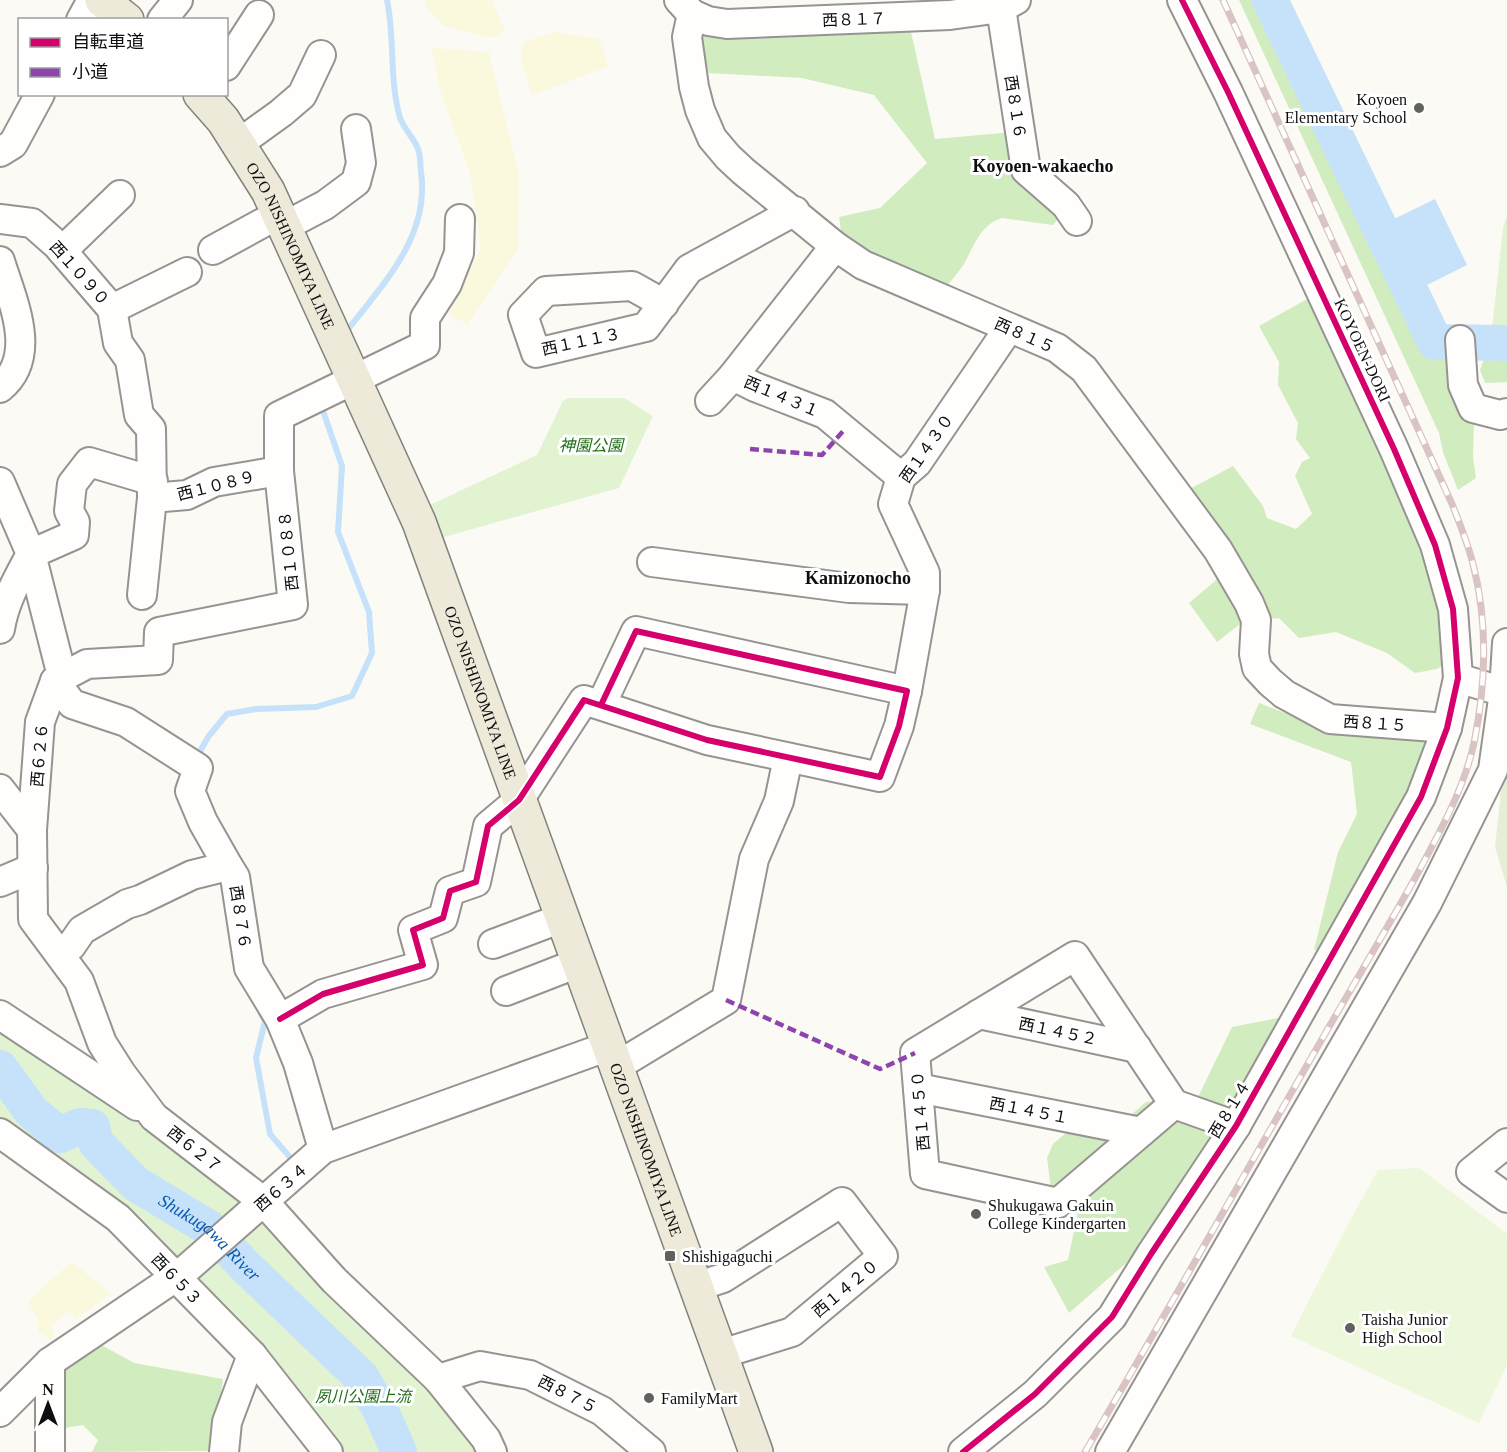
<svg xmlns="http://www.w3.org/2000/svg" width="1507" height="1452" font-family="'Times New Roman','Noto Sans JP',serif">
  <rect width="100%" height="100%" fill="#fcfaf4"/>
  <g fill="#faf9de">
    <polygon points="425,0 492,0 505,31 491,38 444,26 428,11"/>
    <polygon points="555,32 599,39 608,67 532,95 520,57 524,42"/>
    <polygon points="432,48 489,52 519,175 518,248 468,324 449,315 481,247 470,172 439,88"/>
    <polygon points="72,1262 111,1294 75,1319 70,1311 51,1325 55,1336 51,1340 38,1332 38,1319 28,1301"/>
  </g>
  <g fill="#e2f3d1">
    <polygon points="1507,216 1507,328 1492,329 1503,228"/>
    <polygon points="568,398 624,398 653,416 619,488 426,542 415,512 537,455 563,401"/>
    <polygon points="0,1025 143,1120 264,1216 434,1388 483,1452 336,1452 256,1348 0,1125"/>
  </g>
  <g fill="#d1ecbe">
    <polygon points="1239,0 1280,0 1436,337 1452,336 1474,419 1473,458 1476,478 1458,490 1443,452 1439,433"/>
    <path d="M911 32 935 139 1013 132 1062 214 1053 225 1002 218C980 225 974 246 964 264 959 272 952 279 947 286L871 260 842 238 839 217 880 208 927 163 874 95 802 78 709 73 701 53 702 39 709 33Z"/>
    <polygon points="1309,298 1405,504 1433,582 1445,664 1437,669 1415,673 1387,653 1336,632 1299,638 1279,618 1244,621 1217,642 1189,603 1215,581 1232,549 1186,491 1233,466 1263,506 1267,518 1296,529 1312,514 1295,476 1302,462 1310,458 1296,439 1298,423 1278,385 1279,362 1259,326"/>
    <polygon points="1485,356 1507,359 1507,382 1485,383 1480,370"/>
    <polygon points="1259,703 1327,729 1426,741 1421,768 1329,952 1314,950 1338,852 1357,814 1351,762 1250,724"/>
    <polygon points="1283,1017 1189,1179 1125,1264 1069,1313 1044,1267 1068,1260 1079,1207 1051,1189 1047,1158 1053,1144 1066,1133 1123,1122 1146,1102 1199,1095 1232,1027"/>
    <polygon points="96,1342 134,1363 223,1379 218,1413 209,1451 92,1452 98,1440 83,1425 58,1429 59,1365"/>
  </g>
  <polygon fill="#e6eed6" points="1507,771 1507,887 1495,847 1501,791"/>
  <polygon fill="#edf7db" points="1419,1168 1507,1234 1507,1365 1479,1423 1291,1336 1345,1230 1378,1170"/>
  <polygon fill="#c5e2fa" points="1435,199 1467,265 1425,286 1392,220"/>
  <g fill="none" stroke-linecap="round" stroke-linejoin="round">
    <g stroke="#c5e2fa" stroke-width="6">
      <path d="M349 328C385 282 430 235 421 172 420 165 421 156 418 149 414 138 404 129 400 118 389 79 395 39 387 0"/>
      <polyline points="197,757 208,737 227,714 256,709 316,707 352,696 372,653 369,612 338,532 342,466 321,405"/>
      <polyline points="261,1014 265,1021 256,1058 270,1134 289,1156"/>
    </g>
    <g stroke="#c5e2fa" stroke-width="36">
      <polyline points="1270,0 1435,342 1507,343"/>
      <path id="s1" d="M0 1068 31 1111 60 1135 80 1126 92 1127 96 1143 136 1184 209 1228 244 1265 361 1377 380 1409 399 1452"/>
    </g>
    <defs>
      <g id="minor">
        <polyline points="679,0 692,14 687,37 694,87 700,110 712,138 728,157 743,171 835,246 863,265 1057,348 1084,369 1218,550 1249,603 1256,620 1254,654 1257,668 1270,682 1284,694 1330,719 1447,728"/>
        <polyline points="1001,8 1026,170 1066,205 1077,221"/>
        <polyline points="692,14 708,21 727,24 950,15 1001,8 1016,0"/>
        <polyline points="81,20 92,0"/>
        <polyline points="162,20 178,0"/>
        <polyline points="226,66 259,15"/>
        <polyline points="238,144 281,113 302,95 321,55"/>
        <polyline points="0,152 13,144 40,94"/>
        <polyline points="0,219 32,223 57,245 112,309 118,343 130,360 139,415 151,429 152,498 142,595"/>
        <polyline points="285,226 325,205 356,182 361,163 356,129"/>
        <polyline points="835,246 733,376 755,387 825,414 901,477"/>
        <polyline points="213,250 279,214"/>
        <polyline points="62,251 120,195"/>
        <path d="M0 261C12 300 39 356 0 388"/>
        <polyline points="664,304 632,286 546,291 523,315 536,353 646,327 689,269 795,211"/>
        <polyline points="112,309 187,272"/>
        <polyline points="1460,340 1463,385 1473,408 1500,415 1507,413"/>
        <polyline points="710,401 733,376"/>
        <path d="M0 482 31 554C18 578 4 602 0 629"/>
        <polyline points="152,498 187,495 214,482 279,471"/>
        <polyline points="652,562 849,588 925,590 925,573 893,504 901,477 917,463 1009,328"/>
        <polyline points="62,676 31,554 74,535 75,522 69,511 72,484 89,462 153,481"/>
        <polyline points="1458,678 1504,692"/>
        <polyline points="55,681 72,704 126,722 198,768 190,791 203,822 228,866"/>
        <polyline points="907,691 925,590"/>
        <polyline points="0,789 32,830 33,919 79,981 102,1043 121,1073 154,1117 264,1202 334,1280 438,1379 486,1439 492,1452"/>
        <polyline points="32,830 40,722 55,681 87,664 158,660 159,632 293,605 279,471 279,416 425,345 425,318 447,284 459,253 460,219"/>
        <polyline points="0,882 33,868"/>
        <polyline points="493,944 562,918"/>
        <polyline points="59,953 71,946 82,930 127,904 140,900 192,875 228,866 235,877 249,968 280,1019 298,1063 323,1149"/>
        <polyline points="506,991 578,963"/>
        <polyline points="979,1014 1137,1048"/>
        <polyline points="0,1015 137,1106"/>
        <polyline points="280,1019 323,994 423,965 413,930 443,918 450,891 476,882 488,826 519,800 584,700 707,740 880,777 899,726 907,691 636,631 601,705"/>
        <polyline points="617,1066 726,1000 754,859 779,801 788,758"/>
        <polyline points="918,1088 1141,1132"/>
        <polyline points="1174,1104 1058,1203 925,1174 915,1053 1075,956 1174,1104 1236,1126"/>
        <polyline points="0,1133 118,1218 252,1355 328,1452"/>
        <polyline points="1507,1143 1471,1172 1507,1198"/>
        <polyline points="696,1287 723,1278 842,1202 883,1256 792,1332 721,1354"/>
        <polyline points="438,1379 480,1366 530,1375 602,1411 651,1452"/>
        <polyline points="0,1412 50,1362 183,1272 323,1149 609,1046"/>
        <polyline points="50,1452 50,1362"/>
        <polyline points="224,1452 227,1422 252,1355"/>
        <polyline points="963,1452 1035,1394 1112,1317 1151,1254 1236,1126 1421,797 1447,728 1458,678 1453,609 1435,545 1394,449 1228,92 1182,0"/>
        <polyline points="1110,1452 1427,903 1493,770 1504,692 1507,643"/>
      </g>
      <g id="major">
        <polyline points="102,0 127,20"/>
        <path id="s2" d="M200 94 223 120 268 191 419 522 756 1452"/>
      </g>
    </defs>
    <use href="#minor" stroke="#959492" stroke-width="32"/>
    <use href="#major" stroke="#82827f" stroke-width="36"/>
    <use href="#minor" stroke="#fffefd" stroke-width="28"/>
    <use href="#major" stroke="#edead9" stroke-width="33"/>
    <defs>
      <path id="rail" d="M1085 1452C1169 1309 1250 1164 1333 1020 1362 970 1392 920 1420 869 1442 828 1464 788 1474 743 1486 684 1488 622 1473 564 1468 544 1460 524 1452 504L1223 0"/>
    </defs>
    <use href="#rail" stroke="#d9c4c3" stroke-width="7"/>
    <use href="#rail" stroke="#fff" stroke-width="4.5" stroke-dasharray="14" stroke-linecap="butt"/>
    <g stroke="#8e44ad" stroke-width="4.5" stroke-dasharray="9 4.5" stroke-linecap="butt">
      <polyline points="750,449 822,455 845,429"/>
      <polyline points="726,1000 880,1069 915,1053"/>
    </g>
    <defs>
      <g id="cycleway">
        <polyline points="280,1019 323,994 423,965 413,930 443,918 450,891 476,882 488,826 519,800 584,700 707,740 880,777 899,726 907,691 636,631 601,705"/>
        <polyline points="963,1452 1035,1394 1112,1317 1151,1254 1236,1126 1421,797 1447,728 1458,678 1453,609 1435,545 1394,449 1228,92 1182,0"/>
      </g>
    </defs>
    <use href="#cycleway" stroke="#fff" stroke-width="10"/>
    <use href="#cycleway" stroke="#d6006c" stroke-width="6"/>
  </g>
  <g fill="#61615e" stroke="#fff" stroke-width="2">
    <circle cx="1419" cy="108" r="6"/>
    <circle cx="976" cy="1214" r="6"/>
    <rect x="664" y="1250" width="12" height="12" rx="3"/>
    <circle cx="1350" cy="1328" r="6"/>
    <circle cx="649" cy="1398" r="6"/>
  </g>
  <g text-anchor="middle" stroke-width="6" stroke-linejoin="round" paint-order="stroke">
    <g font-size="16" fill="#0e0e0e" stroke="#fff">
      <text transform="translate(854 19) rotate(-2)" y="6">西８１７</text>
      <text transform="translate(1016 107) rotate(81)" y="6">西８１６</text>
      <text dy="6" stroke="none"><textPath href="#s2" startOffset="178">OZO NISHINOMIYA LINE</textPath></text>
      <text transform="translate(80 273) rotate(48)" y="6">西１０９０</text>
      <text transform="translate(1025 335) rotate(24)" y="6">西８１５</text>
      <text transform="translate(581 341) rotate(-12)" y="6">西１１１３</text>
      <text transform="translate(1363 350) rotate(65)" y="6">KOYOEN-DORI</text>
      <text transform="translate(782 396) rotate(23)" y="6">西１４３１</text>
      <text transform="translate(926 448) rotate(-55)" y="6">西１４３０</text>
      <text transform="translate(216 485) rotate(-14)" y="6">西１０８９</text>
      <text transform="translate(288 551) rotate(-96)" y="6">西１０８８</text>
      <text dy="6" stroke="none"><textPath href="#s2" startOffset="664">OZO NISHINOMIYA LINE</textPath></text>
      <text transform="translate(1375 723) rotate(4)" y="6">西８１５</text>
      <text transform="translate(39 755) rotate(-85)" y="6">西６２６</text>
      <text transform="translate(241 917) rotate(81)" y="6">西８７６</text>
      <text transform="translate(1058 1031) rotate(12)" y="6">西１４５２</text>
      <text transform="translate(1229 1109) rotate(-59)" y="6">西８１４</text>
      <text transform="translate(1029 1110) rotate(11)" y="6">西１４５１</text>
      <text transform="translate(920 1111) rotate(-95)" y="6">西１４５０</text>
      <text transform="translate(195 1149) rotate(38)" y="6">西６２７</text>
      <text dy="6" stroke="none"><textPath href="#s2" startOffset="1150">OZO NISHINOMIYA LINE</textPath></text>
      <text transform="translate(281 1187) rotate(-41)" y="6">西６３４</text>
      <text transform="translate(177 1279) rotate(46)" y="6">西６５３</text>
      <text transform="translate(845 1288) rotate(-40)" y="6">西１４２０</text>
      <text transform="translate(568 1394) rotate(27)" y="6">西８７５</text>
    </g>
    <g font-size="16" fill="#0e0e0e" stroke="#fff" text-anchor="start">
      <text x="1407" y="105" text-anchor="end">Koyoen<tspan x="1407" dy="18">Elementary School</tspan></text>
      <text x="988" y="1211">Shukugawa Gakuin<tspan x="988" dy="18">College Kindergarten</tspan></text>
      <text x="682" y="1262">Shishigaguchi</text>
      <text x="1362" y="1325">Taisha Junior<tspan x="1362" dy="18">High School</tspan></text>
      <text x="661" y="1404">FamilyMart</text>
    </g>
    <g font-size="16" font-style="italic" fill="#216e17" stroke="#fff">
      <text x="591" y="451">神園公園</text>
      <text x="363" y="1402">夙川公園上流</text>
    </g>
    <g font-size="18" font-weight="bold" fill="#0e0e0e" stroke="#fff">
      <text x="1043" y="172">Koyoen-wakaecho</text>
      <text x="858" y="584">Kamizonocho</text>
    </g>
    <g font-size="18" font-style="italic" fill="#0958ae" stroke="#fff">
      <text dy="6" stroke="none"><textPath href="#s1" startOffset="290">Shukugawa River</textPath></text>
    </g>
  </g>
  <rect x="18" y="18" width="210" height="78" fill="#ffffff" stroke="#9f9f9f" stroke-width="1.5"/>
  <rect x="30" y="38" width="30" height="9" fill="#d6006c" stroke="#9f9f9f" stroke-width="1.5"/>
  <text x="72" y="48" font-size="18" fill="#0e0e0e">自転車道</text>
  <rect x="30" y="68" width="30" height="9" fill="#8e44ad" stroke="#9f9f9f" stroke-width="1.5"/>
  <text x="72" y="78" font-size="18" fill="#0e0e0e">小道</text>
  <g transform="translate(48 1404)" stroke="#ffffff" stroke-width="4.5" paint-order="stroke">
  <path d="M0-4.5L10 22L0 15L-10 22Z" fill="#0e0e0e"/>
  <text y="-9" font-size="16" font-weight="bold" text-anchor="middle" fill="#0e0e0e">N</text>
  </g>
</svg>
